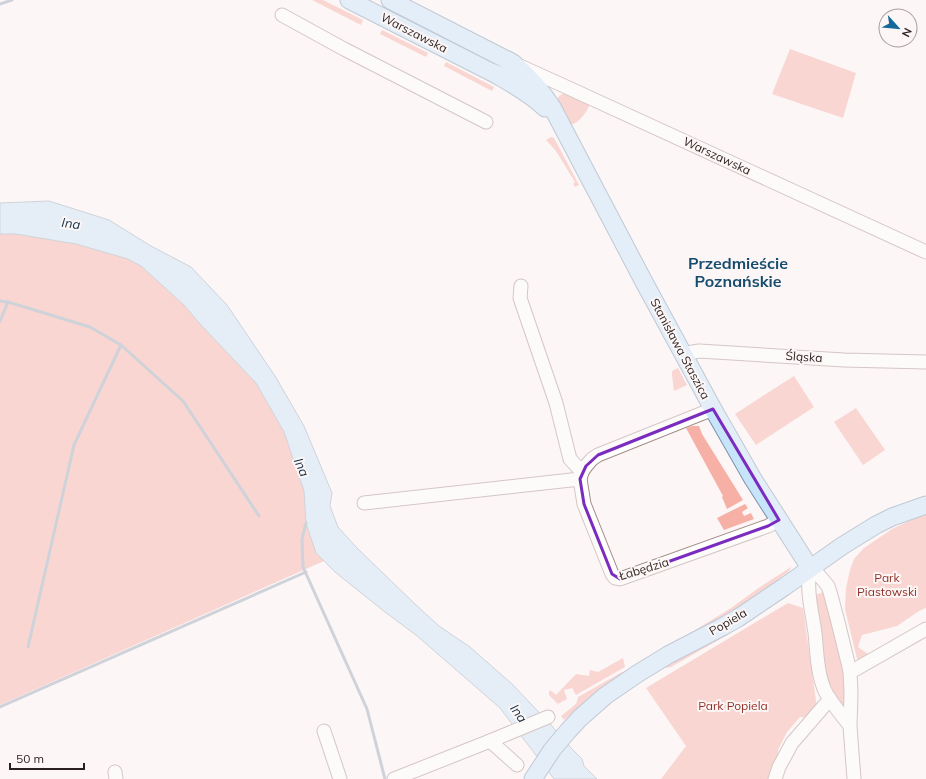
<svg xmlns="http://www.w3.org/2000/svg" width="926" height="779" font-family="Mulish,sans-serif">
  <rect width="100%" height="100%" fill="#fcf6f6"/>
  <g fill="#f6b0a6">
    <polygon points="312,0 323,0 363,20 361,25"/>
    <polygon points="382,30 428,53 426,57 380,34"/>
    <polygon points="790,49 856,73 843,118 772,94"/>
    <polygon points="446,62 494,87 492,91 444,66"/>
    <path d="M564 93 569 94 590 104C586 113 579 124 569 125L557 100 559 96Z"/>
    <polygon points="551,137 554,138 579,185 575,187 573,184 575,182 556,151 546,140"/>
    <polygon points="0,234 16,234 76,244 128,259 141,266 184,305 200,324 256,383 284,432 304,491 307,523 316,553 324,561 0,705"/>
    <polygon points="678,368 687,385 674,391 672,375 672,371"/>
    <polygon points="794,376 814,407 756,445 735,414"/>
    <polygon points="856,408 885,450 863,465 834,422"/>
    <polygon points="692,426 699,426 702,434 743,500 727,509 722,497 723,496 686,428"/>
    <polygon points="745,504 748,508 742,512 744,516 751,513 754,519 724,530 717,518"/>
    <polygon points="926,513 926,608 919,611 897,626 862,635 858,647 871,656 858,663 845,609 846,588 850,570 854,559 864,548 892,529"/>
    <polygon points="791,567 791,568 788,572 777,580 778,582 730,613 650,658 731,608 760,587"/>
    <polygon points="824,592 846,673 846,702 843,705 840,705 829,689 825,668 815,595"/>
    <polygon points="784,596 785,598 729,634 671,667 664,668 643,680 669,661"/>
    <polygon points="788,603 803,608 817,708 808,718 800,717 787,732 778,750 779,759 769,779 661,779 686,746 646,688"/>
    <polygon points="623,658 625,667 576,695 572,688 564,690 567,699 558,704 549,695 549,692 550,690 556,695 576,674 589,676 590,670 598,672"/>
    <polygon points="622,672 623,673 601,688 564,720 561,716 576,704 577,701 578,697"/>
  </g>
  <polygon fill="#c9e4f8" stroke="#99a9b7" points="49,201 109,220 151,246 191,267 227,305 275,376 304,426 332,493 330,506 338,527 357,548 416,605 439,626 470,647 512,684 552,726 571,748 582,759 584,766 597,779 554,779 500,708 416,635 385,612 335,572 316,553 306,523 304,491 284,432 256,383 200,324 184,305 141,266 128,259 76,244 16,234 0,234 0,203"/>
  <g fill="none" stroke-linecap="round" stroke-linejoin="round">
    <g stroke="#99a9b7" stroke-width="3">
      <polyline points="0,4 12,0"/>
      <polyline points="0,301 8,302 90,327 121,345 183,401 259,516"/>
      <polyline points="0,321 8,302"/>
      <polyline points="306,523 302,539 303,567 367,709 385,779"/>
      <polyline points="28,647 74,445 121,345"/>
      <polyline points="0,707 306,572"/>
    </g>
    <defs>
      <g id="minor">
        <polyline points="282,15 344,49 486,122"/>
        <polyline points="520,66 562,85 926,252"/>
        <polyline points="521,286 520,298 556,403 570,459 582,472"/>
        <polyline points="682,354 699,351 844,360 926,362"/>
        <polyline points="713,409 598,455 592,459 586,466 582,472 580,479 584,504 612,574 615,578 620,579 768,526 779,520"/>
        <polyline points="364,503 580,479"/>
        <polyline points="850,671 856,669 926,629"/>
        <path d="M850 726C842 715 831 703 825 691 817 673 817 652 815 633 812 612 806 590 810 568L817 573 828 586 830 592 838 622 850 671 851 693 850 726 854 779"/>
        <polyline points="324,731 340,779"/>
        <polyline points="490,741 517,765"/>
        <polyline points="115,772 116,779"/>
        <polyline points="394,779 490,741 548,717"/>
        <polyline points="775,779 779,767 792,743 830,699"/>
      </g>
      <g id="major">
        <path d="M349 0 491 72 499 75H507C511 70 511 66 508 60"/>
        <path d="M390 0 513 63C528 76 541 90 552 107L644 282 713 409 753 479 810 568"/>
        <path d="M495 74C512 84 531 94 545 108"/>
        <polyline points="533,779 552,750 568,731 580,718 605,696 637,674 668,655 722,627 738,618 784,587 842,546 876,525 892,517 926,505"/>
      </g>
    </defs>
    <use href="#minor" stroke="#a68e8a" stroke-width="15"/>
    <use href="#major" stroke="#7893aa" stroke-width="19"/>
    <use href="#minor" stroke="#fff" stroke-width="13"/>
    <use href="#major" stroke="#c8e4fa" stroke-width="17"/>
  </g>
  <path d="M0 0H926V779H0ZM713 409 779 520 768 526 620 579 612 574 584 504 580 479 586 466 598 455Z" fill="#fcf6f6" fill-opacity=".55" fill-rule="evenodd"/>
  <path fill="none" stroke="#7b2cbf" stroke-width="3" stroke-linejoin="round" d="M713 409 779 520 768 526 620 579 612 574 584 504 580 479 586 466 598 455Z"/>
  <g text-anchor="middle" stroke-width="4" stroke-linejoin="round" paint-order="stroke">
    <g font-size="12" fill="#291f1e" stroke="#fcf6f6">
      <text transform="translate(414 33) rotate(27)" y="4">Warszawska</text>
      <text transform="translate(717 156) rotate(25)" y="4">Warszawska</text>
      <text transform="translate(680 349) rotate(62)" y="4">Stanisława Staszica</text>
      <text transform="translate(804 357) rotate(4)" y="4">Śląska</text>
      <text transform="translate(644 569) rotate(-17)" y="4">Łabędzia</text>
      <text transform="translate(728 622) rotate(-30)" y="4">Popiela</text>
    </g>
    <g font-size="12" fill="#903129" stroke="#fcf6f6">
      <text x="887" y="582">Park<tspan x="887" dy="14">Piastowski</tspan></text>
      <text x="733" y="710">Park Popiela</text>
    </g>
    <g font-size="13" font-style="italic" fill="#133146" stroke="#fcf6f6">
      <text transform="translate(71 223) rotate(7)" y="5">Ina</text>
      <text transform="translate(302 467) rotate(66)" y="5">Ina</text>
      <text transform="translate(519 713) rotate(55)" y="5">Ina</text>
    </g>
    <g font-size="16" font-weight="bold" fill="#164c6e" stroke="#fcf6f6">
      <text x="738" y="269">Przedmieście<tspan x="738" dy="18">Poznańskie</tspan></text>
    </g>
  </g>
  <g transform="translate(898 28) rotate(117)"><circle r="19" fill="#fcf6f6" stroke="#a8a0a0"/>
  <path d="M0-3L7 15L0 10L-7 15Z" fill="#15699a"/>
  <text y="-6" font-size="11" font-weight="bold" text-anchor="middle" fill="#291f1e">N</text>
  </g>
  <path d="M10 763v6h74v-6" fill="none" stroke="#291f1e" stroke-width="2"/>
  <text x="16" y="763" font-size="12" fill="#291f1e" stroke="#fcf6f6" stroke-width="3" paint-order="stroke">50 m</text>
</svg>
